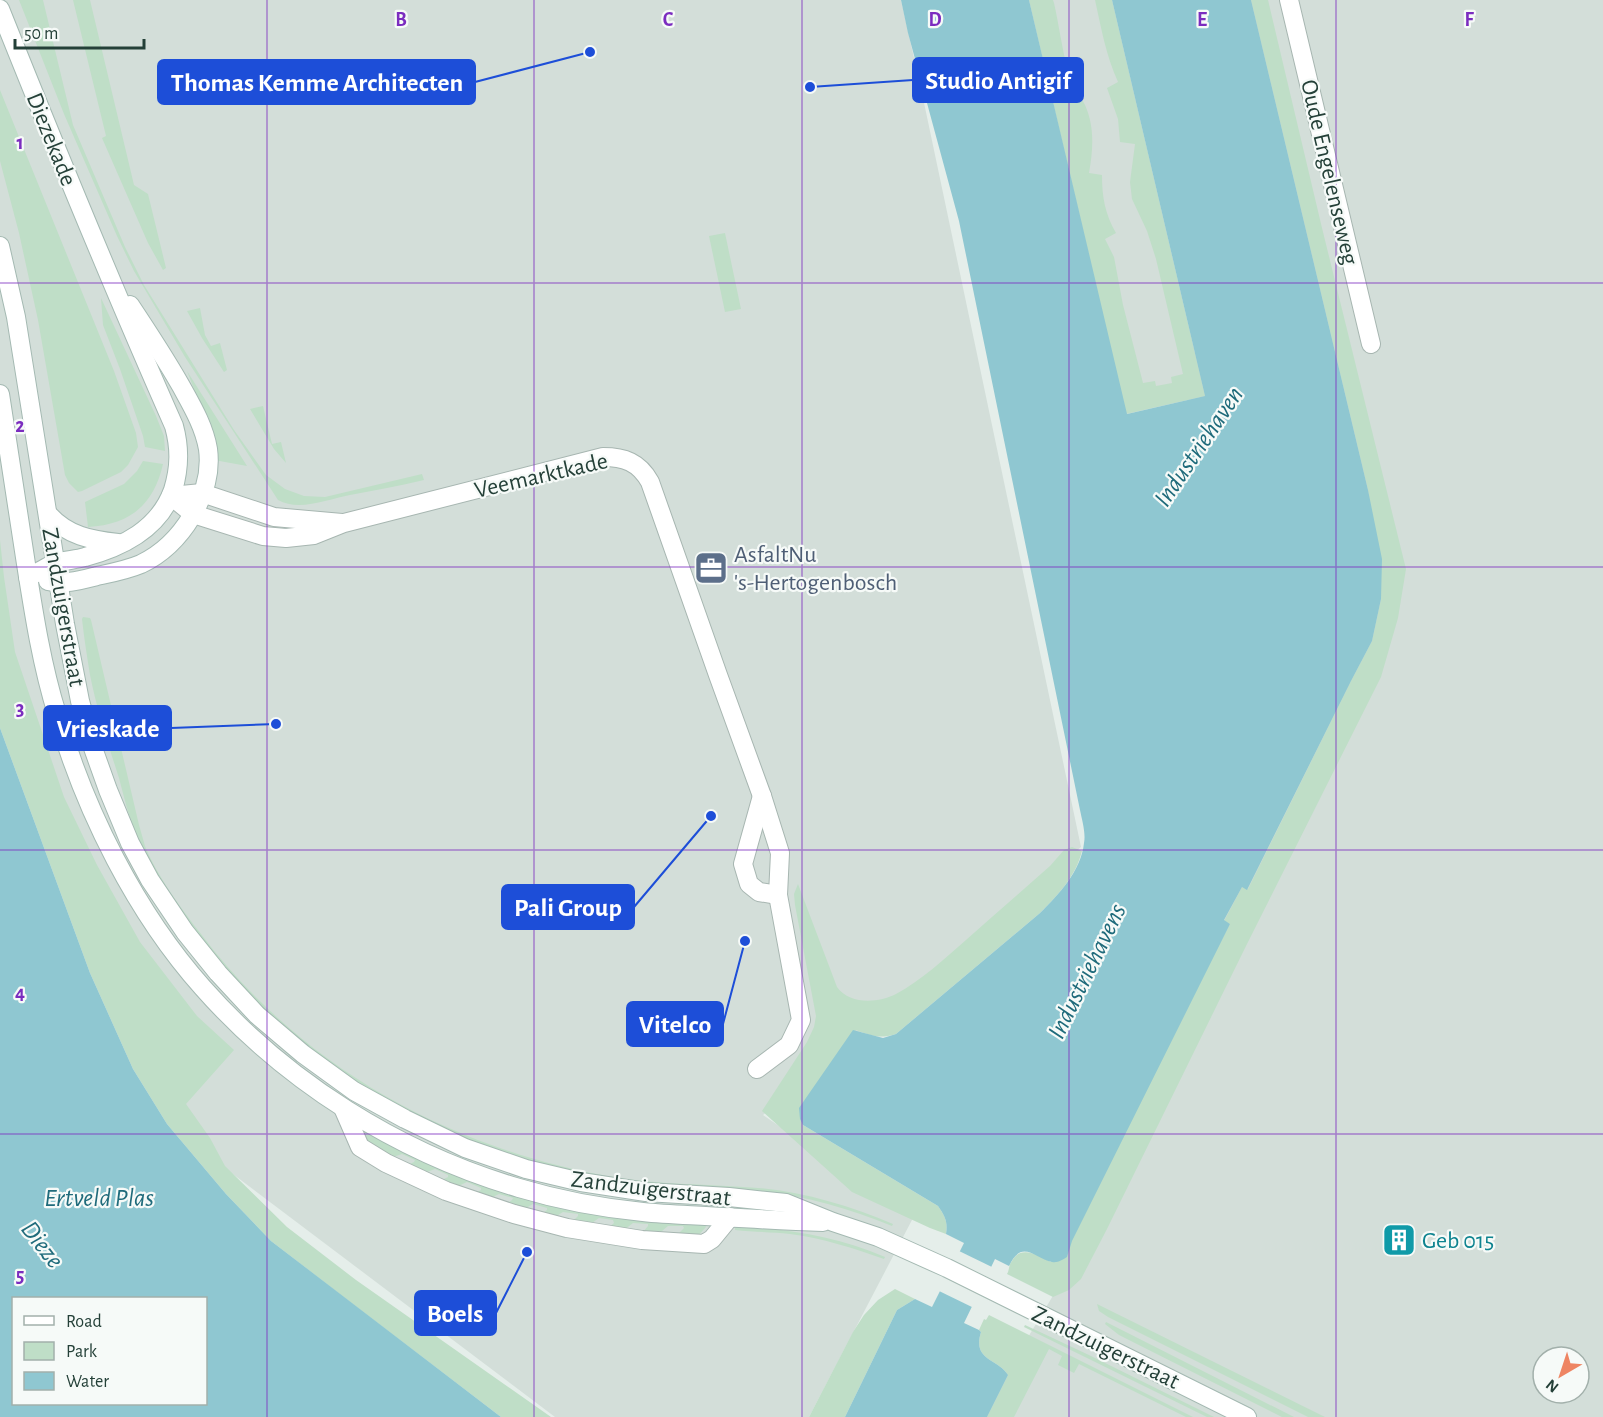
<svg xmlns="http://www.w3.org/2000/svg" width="1603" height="1417" font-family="'Alegreya Sans',sans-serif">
  <rect width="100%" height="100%" fill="#e5eeea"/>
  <g fill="#d3ded9" fill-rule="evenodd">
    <polygon points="0,0 901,0 923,98 1081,847 763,1115 913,1218 809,1417 555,1417 201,1150 139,1049 10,643 0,596"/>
    <polygon points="1029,0 1112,0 1205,396 1126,414"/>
    <path d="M1243 0H1603V1417H980L1069 1269ZM1543 1357H1579V1393H1543Z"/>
  </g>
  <g fill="#bfdec7">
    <path d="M19 0H43L73 125 125 247 144 285 234 430 266 475 285 489 304 496 325 497 422 474 424 480C399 486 375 490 350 495 328 499 299 512 278 500L185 357 134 271 117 236 64 114Z"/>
    <polygon points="73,0 90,0 134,185 148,194 166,268 163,270 148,243 102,138 106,136"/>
    <path d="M1029 0H1053L1054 3C1059 25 1062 49 1068 71 1072 83 1079 93 1085 105 1095 127 1093 150 1089 173L1102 175C1102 197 1105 214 1116 233L1105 239 1114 257 1123 305 1143 383 1155 381 1156 386 1172 383 1171 377 1183 374 1156 259 1147 231 1132 199 1130 182 1135 144 1120 142 1118 119 1107 88 1118 82C1106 56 1101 27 1095 0H1112L1205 396 1126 414Z"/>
    <path d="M1251 0H1268L1322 228 1406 569 1398 618 1381 677 1246 946 1107 1229 1081 1279 1069 1290 1053 1297 1007 1274C1010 1269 1008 1266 1012 1261 1021 1244 1039 1256 1051 1262L1230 924 1224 921 1242 887 1248 889 1351 681 1372 641 1381 599 1368 490Z"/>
    <polygon points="0,90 114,371 136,433 138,447 128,465 121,472 82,491 78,492 69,483 65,475 38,320 19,233 0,161"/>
    <polygon points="725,233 741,309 725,312 709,236"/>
    <polygon points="101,298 156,416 164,436 165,451 145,447 143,436 120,369 103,325"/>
    <polygon points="200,308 205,335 211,346 220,343 227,370 224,372 202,338 187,311"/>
    <polygon points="187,371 247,466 214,460 210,430"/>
    <polygon points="263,406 272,444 281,442 286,463 274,449 250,409"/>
    <path d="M143 461 163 464C154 505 129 525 88 527L85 502 124 484 137 471Z"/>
    <polygon points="0,540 4,577 15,652 64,797 97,865 140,942 197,1016 234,1050 186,1104 210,1138 225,1166 287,1227 356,1280 551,1417 501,1417 341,1295 271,1241 226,1194 167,1124 133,1069 90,973 0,728"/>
    <path d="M83 617 90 618 91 620 139 825C141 832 143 839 145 846 156 874 182 910 201 934 301 1067 450 1149 613 1177 660 1185 709 1184 758 1188 804 1192 850 1206 893 1224L892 1226C850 1209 806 1196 762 1191 702 1185 642 1187 583 1174 395 1135 220 1012 137 836 129 818 124 797 119 778 108 744 97 710 90 675 87 656 84 638 82 619Z"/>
    <path d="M1072 847 1082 851C1076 876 1058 895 1040 913L896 1034C879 1039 872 1036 856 1030L803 1125 938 1206C945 1216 948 1222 946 1234L930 1228 852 1192 762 1111 807 1042 814 1027 816 1016 795 905 794 894 798 884 837 987C850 1005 878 1003 896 994 922 980 944 959 966 940 994 915 1022 891 1050 866L1064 850Z"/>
    <polygon points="364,1130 413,1156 705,1225 706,1227 696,1238 677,1235 684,1228 683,1226 668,1226 656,1236 642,1233 648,1226 648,1224 633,1223 620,1233 607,1229 614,1223 613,1220 599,1218 586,1227 571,1223 578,1216 578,1214 563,1212 550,1220 540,1215 547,1210 547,1208 533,1204 519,1212 505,1205 512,1200 513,1198 499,1194 484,1201 473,1194 481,1190 481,1188 467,1182 452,1189 440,1181 448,1177 448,1175 435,1169 419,1175 406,1166 414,1162 415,1160 402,1154 387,1159 368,1148"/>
    <path d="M738 1226C789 1229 838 1237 885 1257L884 1259C853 1248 822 1238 790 1234 772 1232 753 1232 735 1230V1228Z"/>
    <polygon points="895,1289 915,1299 897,1310 845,1417 809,1417 853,1332 864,1315 878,1300"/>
    <polygon points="1097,1304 1325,1417 1308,1417 1108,1317 1099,1311"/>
    <path d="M989 1315 1193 1417H1186L1079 1364 1074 1373 1058 1365 1062 1356 1049 1349 1014 1417H987L1008 1375C998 1358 972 1361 981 1332L979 1330 984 1319 986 1320Z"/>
    <polygon points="1106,1322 1294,1417 1282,1417 1119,1335 1105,1324"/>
    <polygon points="1025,1325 1091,1356 1214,1417 1207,1417 1024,1327"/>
  </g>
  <g fill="#8fc7d1" fill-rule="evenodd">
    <path d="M901 0H1029L1127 414 1205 396 1112 0H1251L1368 490 1382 559 1381 599 1372 641 1351 681 1247 890 1242 887 1224 920 1230 924 1072 1241 1067 1257C1062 1260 1058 1263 1052 1262 1035 1259 1022 1238 1009 1266L995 1259 964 1323 979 1330 981 1332C972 1361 998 1358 1008 1375L987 1417H845L897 1310 915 1299 932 1307 964 1243 946 1234C948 1222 945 1216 938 1206L803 1125 800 1119 799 1108 853 1030 883 1038 896 1034 1040 913C1059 894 1081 871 1084 843 1086 833 1082 820 1080 810L959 221 908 33Z"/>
    <path d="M0 728 90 973 133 1069 167 1124 226 1194 271 1241 501 1417H0ZM206 1298V1404H14V1298Z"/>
  </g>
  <polygon fill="#e5eeea" points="957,1250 994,1268 974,1308 937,1290"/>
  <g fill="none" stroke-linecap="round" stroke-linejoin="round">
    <defs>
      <g id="street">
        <polyline points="1289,0 1371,344"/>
        <path d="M171 496 193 514 263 536 286 538 314 535 344 523 603 457C624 457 639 462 650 482L718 675 762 796 780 853 778 895 801 1020 789 1045 757 1069"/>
        <polyline points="171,496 202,493 274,517 342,523"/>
        <polyline points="762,796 743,864 749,884 759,892 778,895"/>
        <polyline points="343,1108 360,1147 386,1163 446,1191 514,1214 567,1228 642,1240 704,1244 712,1239 730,1217"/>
      </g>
      <g id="secondary">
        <path d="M0 9C56 149 113 288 174 426 180 448 180 467 173 490 159 529 123 547 85 557 75 560 63 560 53 564 45 568 37 573 28 577"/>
        <polyline points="0,246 16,317 65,624 80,701 93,748 108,790 130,843 150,880 185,932 218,973 257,1015 303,1054 354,1091 405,1119 465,1148 526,1169 581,1182 646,1192 729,1197 786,1203 833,1222 878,1237 947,1268 1247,1417"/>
        <path d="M0 394C9 451 17 508 26 564 34 615 42 666 57 714 85 811 136 913 203 988 286 1082 399 1153 519 1188 559 1200 602 1208 643 1212 670 1215 697 1215 723 1217 756 1219 789 1221 823 1222"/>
        <path d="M49 515C68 536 91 540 118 543"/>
        <path d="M48 581C64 585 81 580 97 576 111 573 127 570 141 564 181 545 214 494 208 449 204 426 192 406 181 386 165 358 148 332 130 305"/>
      </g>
    </defs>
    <use href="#street" stroke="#a7b6b1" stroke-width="20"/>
    <use href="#secondary" stroke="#a4b9b2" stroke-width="20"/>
    <use href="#street" stroke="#fff" stroke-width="18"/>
    <use href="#secondary" stroke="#fff" stroke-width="18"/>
  </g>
  <path fill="none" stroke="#7b2cbf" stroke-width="1.5" stroke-opacity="0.55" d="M267 0V1417M534 0V1417M802 0V1417M1069 0V1417M1336 0V1417M0 283H1603M0 567H1603M0 850H1603M0 1134H1603"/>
  <defs>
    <symbol id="office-square" viewBox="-11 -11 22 22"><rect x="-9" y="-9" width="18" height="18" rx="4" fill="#5c6f8a" stroke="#f6faf8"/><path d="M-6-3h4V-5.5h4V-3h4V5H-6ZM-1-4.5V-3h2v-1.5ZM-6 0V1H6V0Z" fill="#fff"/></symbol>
    <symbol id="building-square" viewBox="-11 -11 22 22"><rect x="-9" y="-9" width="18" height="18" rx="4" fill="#0f9aa8" stroke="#f6faf8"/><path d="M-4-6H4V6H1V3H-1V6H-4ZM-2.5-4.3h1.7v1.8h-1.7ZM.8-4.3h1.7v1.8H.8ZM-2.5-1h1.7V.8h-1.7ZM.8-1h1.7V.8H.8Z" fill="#fff"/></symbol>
  </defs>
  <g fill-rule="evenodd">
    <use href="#office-square" x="692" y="549" width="38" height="38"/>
    <use href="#building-square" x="1380" y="1221" width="38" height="38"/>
  </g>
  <g text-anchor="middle" stroke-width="4.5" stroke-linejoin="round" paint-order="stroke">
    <g font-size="24" fill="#244038" stroke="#f6faf8">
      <text transform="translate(52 139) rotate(68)" y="8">Diezekade</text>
      <text transform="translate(1330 172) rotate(77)" y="8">Oude Engelenseweg</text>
      <text transform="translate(541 475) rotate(-13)" y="8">Veemarktkade</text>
      <text transform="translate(64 607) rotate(80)" y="8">Zandzuigerstraat</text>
      <text transform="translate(651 1188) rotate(7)" y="8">Zandzuigerstraat</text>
      <text transform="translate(1106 1347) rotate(26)" y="8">Zandzuigerstraat</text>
    </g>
    <g font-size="24" fill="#4e5e75" stroke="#f6faf8" text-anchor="start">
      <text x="734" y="562">AsfaltNu<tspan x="734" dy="28">'s-Hertogenbosch</tspan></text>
    </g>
    <g font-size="24" fill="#0d838f" stroke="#f6faf8" text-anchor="start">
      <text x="1422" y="1248">Geb 015</text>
    </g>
    <g font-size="26" font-style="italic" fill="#1f6b7b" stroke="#f6faf8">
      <text transform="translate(1198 446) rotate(-56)" y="9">Industriehaven</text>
      <text transform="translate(1086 971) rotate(-64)" y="9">Industriehavens</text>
      <text x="99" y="1206">Ertveld Plas</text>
      <text transform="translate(43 1244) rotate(52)" y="9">Dieze</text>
    </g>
  </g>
  <g font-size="20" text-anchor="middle" font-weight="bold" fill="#7b2cbf" stroke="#f6faf8" stroke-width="4.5" stroke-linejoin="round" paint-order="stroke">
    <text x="401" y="26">B</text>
    <text x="668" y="26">C</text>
    <text x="935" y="26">D</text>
    <text x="1202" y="26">E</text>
    <text x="1469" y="26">F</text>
    <text x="20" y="149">1</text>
    <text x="20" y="432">2</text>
    <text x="20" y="715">3</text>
    <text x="20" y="999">4</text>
    <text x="20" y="1282">5</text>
  </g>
  <path fill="none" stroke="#1d4ed8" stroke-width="2" d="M810 87L913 80M590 52L475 82M276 724L171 728M711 816L634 907M745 941L723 1024M527 1252L496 1313"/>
  <g fill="#1d4ed8" stroke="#f6faf8" stroke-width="2">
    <circle cx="810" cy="87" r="6"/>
    <circle cx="590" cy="52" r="6"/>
    <circle cx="276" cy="724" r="6"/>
    <circle cx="711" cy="816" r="6"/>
    <circle cx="745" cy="941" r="6"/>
    <circle cx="527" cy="1252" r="6"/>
  </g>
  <g fill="#1d4ed8" stroke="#1d4ed8" stroke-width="2">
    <rect x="913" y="58" width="170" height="44" rx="6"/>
    <rect x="158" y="60" width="317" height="44" rx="6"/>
    <rect x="44" y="706" width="127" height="44" rx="6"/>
    <rect x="502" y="885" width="132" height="44" rx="6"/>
    <rect x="627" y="1002" width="96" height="44" rx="6"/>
    <rect x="415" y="1291" width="81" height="44" rx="6"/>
  </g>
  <g font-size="26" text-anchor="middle" font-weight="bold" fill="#fff">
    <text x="998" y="89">Studio Antigif</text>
    <text x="317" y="91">Thomas Kemme Architecten</text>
    <text x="108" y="737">Vrieskade</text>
    <text x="568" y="916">Pali Group</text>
    <text x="675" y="1033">Vitelco</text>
    <text x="455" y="1322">Boels</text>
  </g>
  <rect x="12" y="1297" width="195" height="108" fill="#f6faf8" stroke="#a2b0ab" stroke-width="1.5"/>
  <rect x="24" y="1316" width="30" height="9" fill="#ffffff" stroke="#a2b0ab" stroke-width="1.5"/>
  <text x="66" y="1327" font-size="18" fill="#244038">Road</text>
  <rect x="24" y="1342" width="30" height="18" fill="#bfdec7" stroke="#a2b0ab" stroke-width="1.5"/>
  <text x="66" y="1357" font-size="18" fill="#244038">Park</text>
  <rect x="24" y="1372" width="30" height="18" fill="#8fc7d1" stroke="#a2b0ab" stroke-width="1.5"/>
  <text x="66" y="1387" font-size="18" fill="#244038">Water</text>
  <g transform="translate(1561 1375) rotate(219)"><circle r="28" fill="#f6faf8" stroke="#a2b0ab" stroke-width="1.5"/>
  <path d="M0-4.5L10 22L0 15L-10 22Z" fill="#ee8563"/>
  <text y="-9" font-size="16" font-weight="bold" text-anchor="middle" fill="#244038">N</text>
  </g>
  <path d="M15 39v9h129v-9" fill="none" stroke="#244038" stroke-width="3"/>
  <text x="24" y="39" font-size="18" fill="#244038" stroke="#f6faf8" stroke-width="4.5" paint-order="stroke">50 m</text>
</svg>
